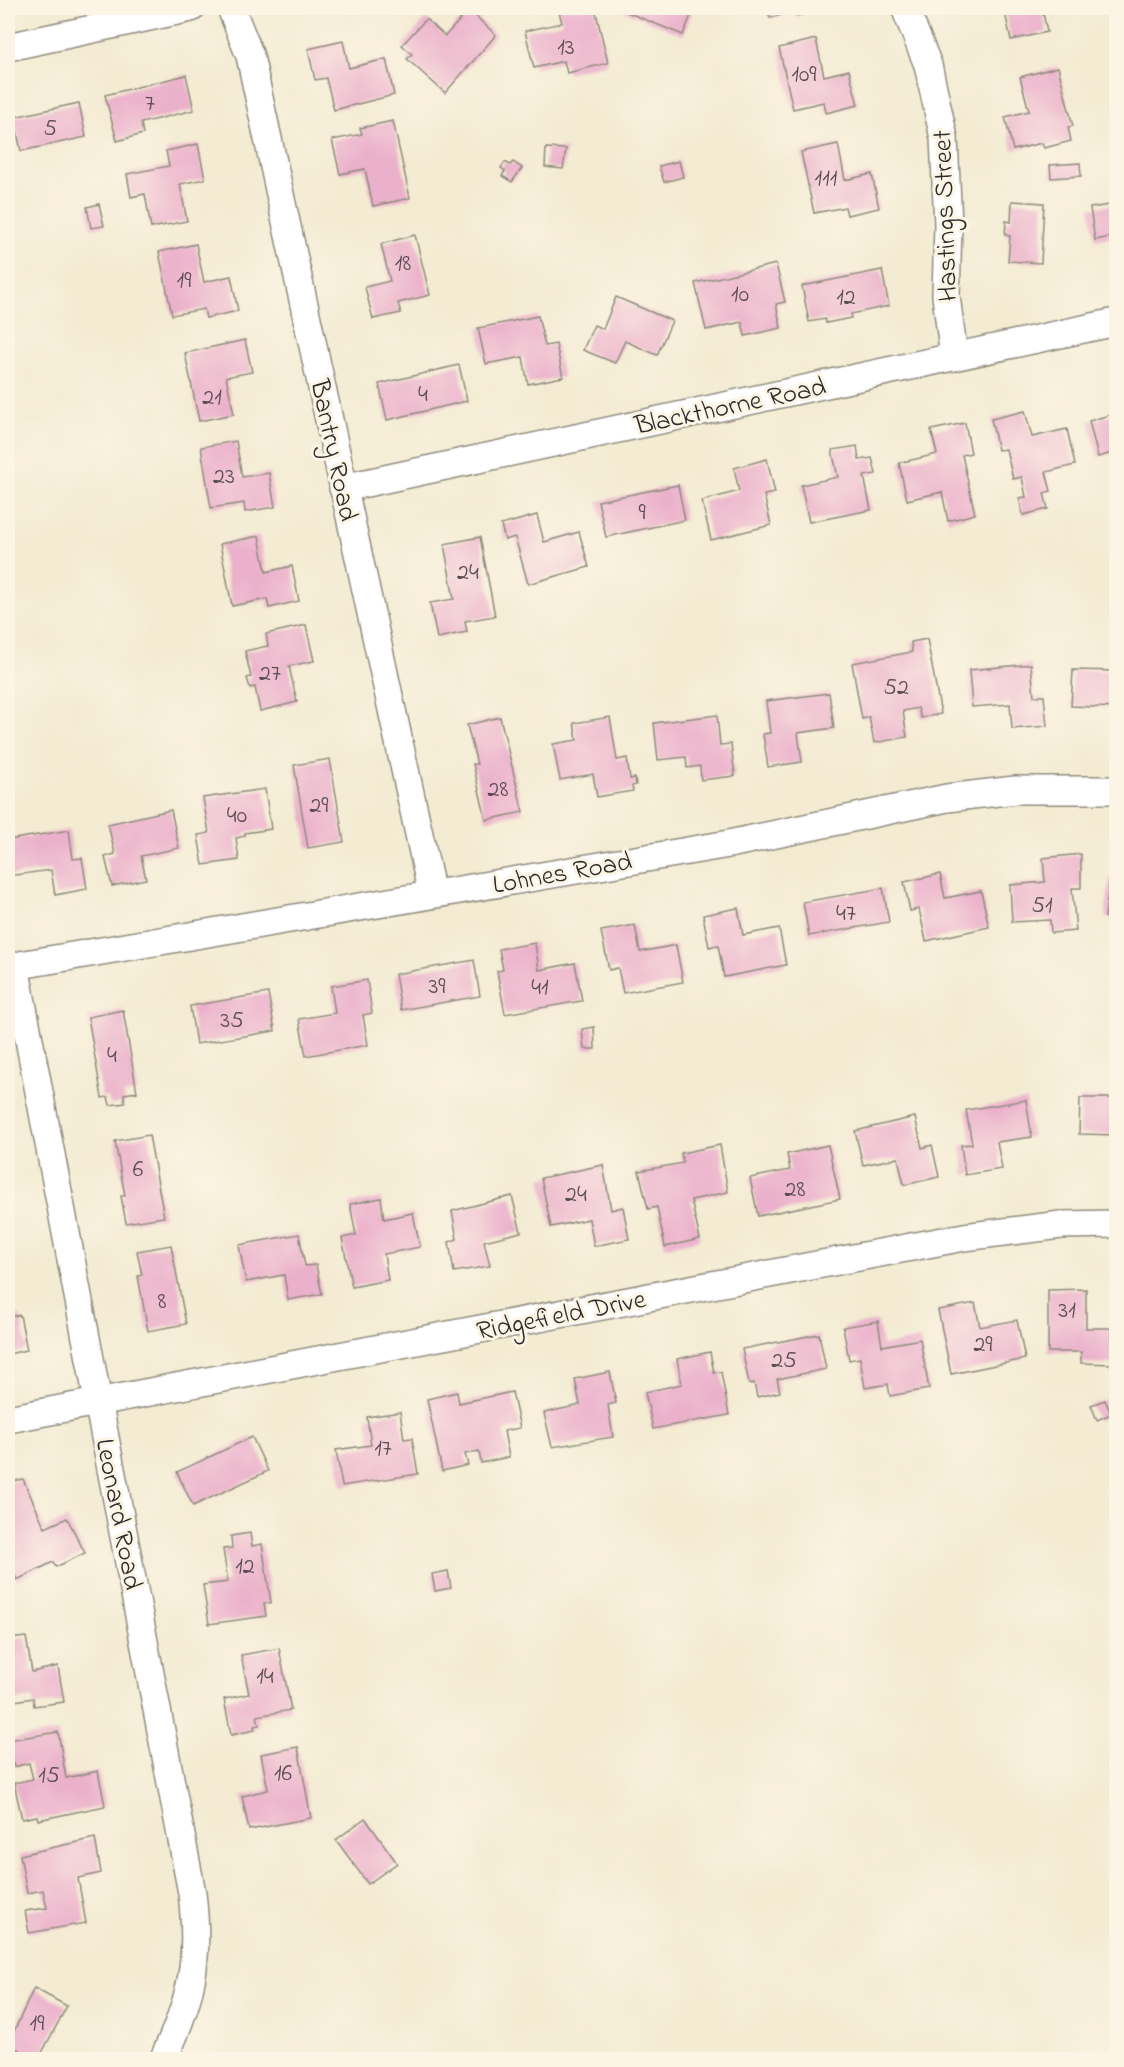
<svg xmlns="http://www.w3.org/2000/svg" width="1124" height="2067" font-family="'Indie Flower',sans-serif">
  <rect width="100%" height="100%" fill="#fcf5e5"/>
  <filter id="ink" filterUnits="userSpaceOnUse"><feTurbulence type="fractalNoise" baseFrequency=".0167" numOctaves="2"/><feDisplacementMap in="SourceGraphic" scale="12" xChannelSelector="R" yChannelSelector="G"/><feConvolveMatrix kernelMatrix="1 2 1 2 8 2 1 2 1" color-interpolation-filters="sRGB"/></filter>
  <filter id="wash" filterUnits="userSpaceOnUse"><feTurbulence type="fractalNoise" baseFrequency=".008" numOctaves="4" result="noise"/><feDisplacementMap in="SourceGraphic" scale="24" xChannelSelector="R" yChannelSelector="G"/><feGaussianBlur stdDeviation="1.35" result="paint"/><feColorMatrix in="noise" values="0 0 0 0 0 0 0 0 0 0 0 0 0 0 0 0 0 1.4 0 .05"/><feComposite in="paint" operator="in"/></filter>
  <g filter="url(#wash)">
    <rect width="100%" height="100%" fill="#f3ebd2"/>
    <g id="blocks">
      <g fill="#ebb0cb">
        <polygon points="558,8 595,8 608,63 567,73 564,61 534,68 525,31 562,23"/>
        <polygon points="626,8 694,8 683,35 624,11"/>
        <polygon points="767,8 823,8 796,16 795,11 770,18"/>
        <polygon points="1004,8 1042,8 1047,32 1011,40"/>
        <polygon points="469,10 496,35 445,93 407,59 412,54 402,45 426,19 445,36"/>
        <polygon points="816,39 824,76 849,70 858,105 826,113 824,102 793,109 779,48"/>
        <polygon points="343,41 349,68 386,59 394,95 334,110 326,78 315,80 308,49"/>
        <polygon points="1058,67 1073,126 1068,127 1071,141 1044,148 1042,143 1013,150 1005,117 1029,111 1020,77"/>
        <polygon points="186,75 194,110 141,123 143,134 117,141 105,95"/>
        <polygon points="79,103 86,137 21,151 14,117"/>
        <polygon points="393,121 410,198 373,206 365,169 340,174 332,140 362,134 360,128"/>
        <polygon points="198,144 205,179 180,184 187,221 151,228 145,194 131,197 127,174 169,166 166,151"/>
        <polygon points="838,144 845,180 872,174 879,208 847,215 845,207 814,213 801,152"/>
        <polygon points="546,148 566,149 563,169 545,167"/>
        <polygon points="679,161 683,177 664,182 659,166"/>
        <polygon points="505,162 510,165 513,162 522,168 512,182 502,176 505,171 501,168"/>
        <polygon points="1080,163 1081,176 1051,178 1050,165"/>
        <polygon points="1012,201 1044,203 1041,263 1008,261 1010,236 1005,235 1006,221 1011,222"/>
        <polygon points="99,204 104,226 91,228 87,207"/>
        <polygon points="1116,204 1116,236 1095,240 1090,208"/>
        <polygon points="415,235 430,295 398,303 401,313 373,319 365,287 390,281 381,244"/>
        <polygon points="196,244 204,282 231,276 238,311 206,318 204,309 172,315 159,252"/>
        <polygon points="776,264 785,302 776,304 781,328 745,336 742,322 706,330 695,283"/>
        <polygon points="882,270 889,306 851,314 851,318 826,323 825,319 809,322 802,286"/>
        <polygon points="616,297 672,321 657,355 625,341 615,363 583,350 594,325 603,329"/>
        <polygon points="538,316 545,346 556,344 563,377 528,384 523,357 486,364 478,328"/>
        <polygon points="245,340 252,372 226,377 234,414 199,421 185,353"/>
        <polygon points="459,365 467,401 387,420 379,384"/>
        <polygon points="1025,411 1032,437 1067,429 1075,465 1046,472 1051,491 1044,493 1048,509 1023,515 1019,498 1026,497 1022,477 1013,479 1006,449 998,450 991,419"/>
        <polygon points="1116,413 1116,452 1098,457 1089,421"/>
        <polygon points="965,423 971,453 962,455 975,514 948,521 942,492 907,500 899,463 937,454 931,430"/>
        <polygon points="236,441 242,477 269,473 275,507 245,512 244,503 211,508 201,447"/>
        <polygon points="857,446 859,460 872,458 876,474 864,476 871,510 809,522 801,485 838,477 832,450"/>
        <polygon points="767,459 775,493 764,495 771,525 711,540 702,501 739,491 734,468"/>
        <polygon points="678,485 685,520 606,537 598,501"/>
        <polygon points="537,515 544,542 579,532 589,567 528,584 515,537 505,540 501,525"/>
        <polygon points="259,536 266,572 292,566 299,601 269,608 267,599 232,606 220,544"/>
        <polygon points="480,537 495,616 465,621 467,632 437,638 430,603 454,599 444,544"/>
        <polygon points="306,625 314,661 289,666 297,702 260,711 255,687 250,688 247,678 251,677 245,651 268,646 266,634"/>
        <polygon points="927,639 941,714 921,718 918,708 903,711 907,737 874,743 869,717 862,719 852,663 912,652 911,642"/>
        <polygon points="1031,664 1034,696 1044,696 1047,726 1012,729 1010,704 972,707 969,670"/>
        <polygon points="1073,670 1116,671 1116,708 1071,706"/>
        <polygon points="829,693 834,728 798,733 802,762 768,767 763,734 770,733 766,701"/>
        <polygon points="717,715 720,745 731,744 735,776 701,780 700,766 687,768 686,757 658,760 654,723"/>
        <polygon points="500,717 523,812 486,820 473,764 477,764 467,725"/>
        <polygon points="610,717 617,760 627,758 630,779 635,778 636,785 632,786 633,791 597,797 593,774 560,780 553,744 577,740 574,723"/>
        <polygon points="330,759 344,842 308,848 294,765"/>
        <polygon points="265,789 271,829 245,833 245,836 236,838 239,860 203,865 198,835 209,833 203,798"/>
        <polygon points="171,810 179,848 141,856 146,879 112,886 105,857 115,854 108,824"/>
        <polygon points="69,830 73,859 82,858 87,889 55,895 51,870 8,876 8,840"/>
        <polygon points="1081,854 1081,888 1072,888 1076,931 1051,933 1050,920 1012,922 1010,885 1045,882 1043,858"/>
        <polygon points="940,874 945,898 981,891 989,927 926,941 919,909 910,911 904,882"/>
        <polygon points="1110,879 1116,880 1116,919 1105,917"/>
        <polygon points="883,888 889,922 809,936 803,902"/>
        <polygon points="738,908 743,935 779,928 786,965 724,977 718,945 709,947 703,915"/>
        <polygon points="635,925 640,952 676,945 683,982 623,993 618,968 609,970 601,931"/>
        <polygon points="535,943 539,970 575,963 582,1001 505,1014 497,971 503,970 499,949"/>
        <polygon points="474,960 480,996 401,1010 395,974"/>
        <polygon points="367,980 372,1013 363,1015 368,1045 306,1056 299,1019 335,1013 331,986"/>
        <polygon points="268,993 275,1031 196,1044 190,1006"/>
        <polygon points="123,1010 137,1092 124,1094 125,1103 110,1105 108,1097 102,1098 88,1017"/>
        <polygon points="594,1027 595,1049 584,1049 582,1029"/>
        <polygon points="1080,1098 1116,1098 1116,1135 1079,1134"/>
        <polygon points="1026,1100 1032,1137 997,1142 1002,1169 965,1175 961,1145 972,1144 966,1110"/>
        <polygon points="915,1117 922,1148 932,1145 939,1177 904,1185 898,1158 863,1165 855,1131"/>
        <polygon points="149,1135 164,1217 126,1223 121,1196 125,1196 115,1141"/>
        <polygon points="720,1145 728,1192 691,1200 700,1239 665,1247 657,1207 648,1209 639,1171 683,1163 681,1153"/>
        <polygon points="828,1145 840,1199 758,1216 750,1178 790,1170 787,1154"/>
        <polygon points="603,1165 611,1210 623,1207 629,1239 594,1246 589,1219 551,1227 541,1178"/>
        <polygon points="512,1196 521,1232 484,1241 490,1266 454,1272 449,1242 457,1239 452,1211"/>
        <polygon points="381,1198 384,1219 413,1213 420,1247 384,1254 388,1280 352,1287 342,1238 356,1235 350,1204"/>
        <polygon points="299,1234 305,1266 316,1265 322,1294 288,1300 284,1275 246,1282 239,1245"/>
        <polygon points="171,1245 186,1324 148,1331 138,1276 142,1275 137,1251"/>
        <polygon points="1086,1289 1086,1328 1112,1328 1113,1364 1081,1363 1081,1352 1048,1352 1048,1290"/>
        <polygon points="975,1303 980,1327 1017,1320 1025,1359 951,1374 938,1310"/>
        <polygon points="20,1315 27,1350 8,1354 8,1317"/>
        <polygon points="878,1321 882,1346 920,1339 929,1389 890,1396 888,1384 865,1388 860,1358 849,1360 843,1327"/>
        <polygon points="819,1334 826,1369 777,1379 780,1392 757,1397 754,1383 749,1384 742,1349"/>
        <polygon points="710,1352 714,1373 721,1372 729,1415 653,1429 645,1392 682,1384 677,1359"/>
        <polygon points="610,1372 616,1403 608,1405 613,1437 552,1447 544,1413 580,1405 575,1379"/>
        <polygon points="457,1392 459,1403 512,1392 520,1428 504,1431 509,1457 481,1463 479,1451 465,1454 468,1465 442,1471 427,1399"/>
        <polygon points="1105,1400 1111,1414 1097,1420 1091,1405"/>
        <polygon points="400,1412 404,1439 412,1438 418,1474 342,1486 336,1450 371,1445 367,1417"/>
        <polygon points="252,1437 268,1471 193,1506 177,1472"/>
        <polygon points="23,1479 45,1528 67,1518 85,1553 56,1567 53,1562 17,1580 8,1560 8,1548 13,1545 8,1533 8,1482"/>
        <polygon points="250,1533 252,1546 262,1544 271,1603 264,1603 266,1616 209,1624 203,1585 228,1582 223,1549 232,1548 231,1536"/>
        <polygon points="448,1571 451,1588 435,1591 432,1574"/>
        <polygon points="26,1637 32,1672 58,1666 64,1702 34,1706 33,1698 8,1702 8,1639"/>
        <polygon points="279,1648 291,1710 257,1716 259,1725 254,1726 255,1730 231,1735 224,1699 249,1694 241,1655"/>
        <polygon points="58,1732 66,1778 98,1771 105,1806 38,1820 37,1816 22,1819 14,1783 33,1779 29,1763 14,1767 8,1740"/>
        <polygon points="298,1747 311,1818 249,1830 242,1796 268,1790 261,1754"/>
        <polygon points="365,1818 397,1863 368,1884 336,1840"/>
        <polygon points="95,1838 101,1873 78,1878 86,1923 29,1933 25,1911 47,1908 43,1890 27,1893 20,1855"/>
        <polygon points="34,1988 67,2006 38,2060 8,2044"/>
      </g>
    </g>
  </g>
  <g filter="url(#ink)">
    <use href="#blocks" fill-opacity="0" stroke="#8f8b7e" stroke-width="1.5"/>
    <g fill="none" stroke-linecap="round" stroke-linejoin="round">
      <defs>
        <g id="street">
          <polyline points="231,8 250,56 432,894"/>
          <polyline points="905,8 928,65 944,138 948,225 946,296 954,357"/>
          <polyline points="8,47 191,8"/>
          <polyline points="343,488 1116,322"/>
          <path d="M15 966 192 1893C200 1961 192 1998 163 2060"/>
          <polyline points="8,967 729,844 947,798 1015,790 1116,790"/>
          <polyline points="8,1419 964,1237 1061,1225 1116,1224"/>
        </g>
      </defs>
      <use href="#street" stroke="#8f8b7e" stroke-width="30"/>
      <use href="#street" stroke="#fff" stroke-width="27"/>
    </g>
  </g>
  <g text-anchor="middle" stroke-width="6" stroke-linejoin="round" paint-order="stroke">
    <g font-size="24" fill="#5b4c53">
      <text x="566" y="54">13</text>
      <text x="804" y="81">109</text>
      <text x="150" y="110">7</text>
      <text x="50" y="135">5</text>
      <text x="826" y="185">111</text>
      <text x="403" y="270">18</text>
      <text x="184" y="287">19</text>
      <text x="740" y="301">10</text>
      <text x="846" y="304">12</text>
      <text x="423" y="401">4</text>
      <text x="212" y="404">21</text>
      <text x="224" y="483">23</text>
      <text x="642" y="519">9</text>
      <text x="468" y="579">24</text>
      <text x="270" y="680">27</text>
      <text x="896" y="694">52</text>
      <text x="498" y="796">28</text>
      <text x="319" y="812">29</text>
      <text x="237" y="822">40</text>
      <text x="1042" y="912">51</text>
      <text x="846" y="920">47</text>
      <text x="437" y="993">39</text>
      <text x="540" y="994">41</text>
      <text x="232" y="1027">35</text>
      <text x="112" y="1062">4</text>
      <text x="138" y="1176">6</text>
      <text x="795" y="1196">28</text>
      <text x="576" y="1201">24</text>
      <text x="162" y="1308">8</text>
      <text x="1067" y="1317">31</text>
      <text x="983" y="1351">29</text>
      <text x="784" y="1367">25</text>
      <text x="383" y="1455">17</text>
      <text x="245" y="1573">12</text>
      <text x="265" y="1683">14</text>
      <text x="283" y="1780">16</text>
      <text x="49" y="1782">15</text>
      <text x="37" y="2030">19</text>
    </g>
    <g font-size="27" fill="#2b2b2b" stroke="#fcf5e5">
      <text transform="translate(944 216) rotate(-92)" y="9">Hastings Street</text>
      <text transform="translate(730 405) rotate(-12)" y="9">Blackthorne Road</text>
      <text transform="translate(335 450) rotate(78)" y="9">Bantry Road</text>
      <text transform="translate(562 872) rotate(-10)" y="9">Lohnes Road</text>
      <text transform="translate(561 1314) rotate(-11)" y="9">Ridgefield Drive</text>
      <text transform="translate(120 1514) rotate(79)" y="9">Leonard Road</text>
    </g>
  </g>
  <rect width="1124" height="2067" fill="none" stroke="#fcf5e5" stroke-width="30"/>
</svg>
